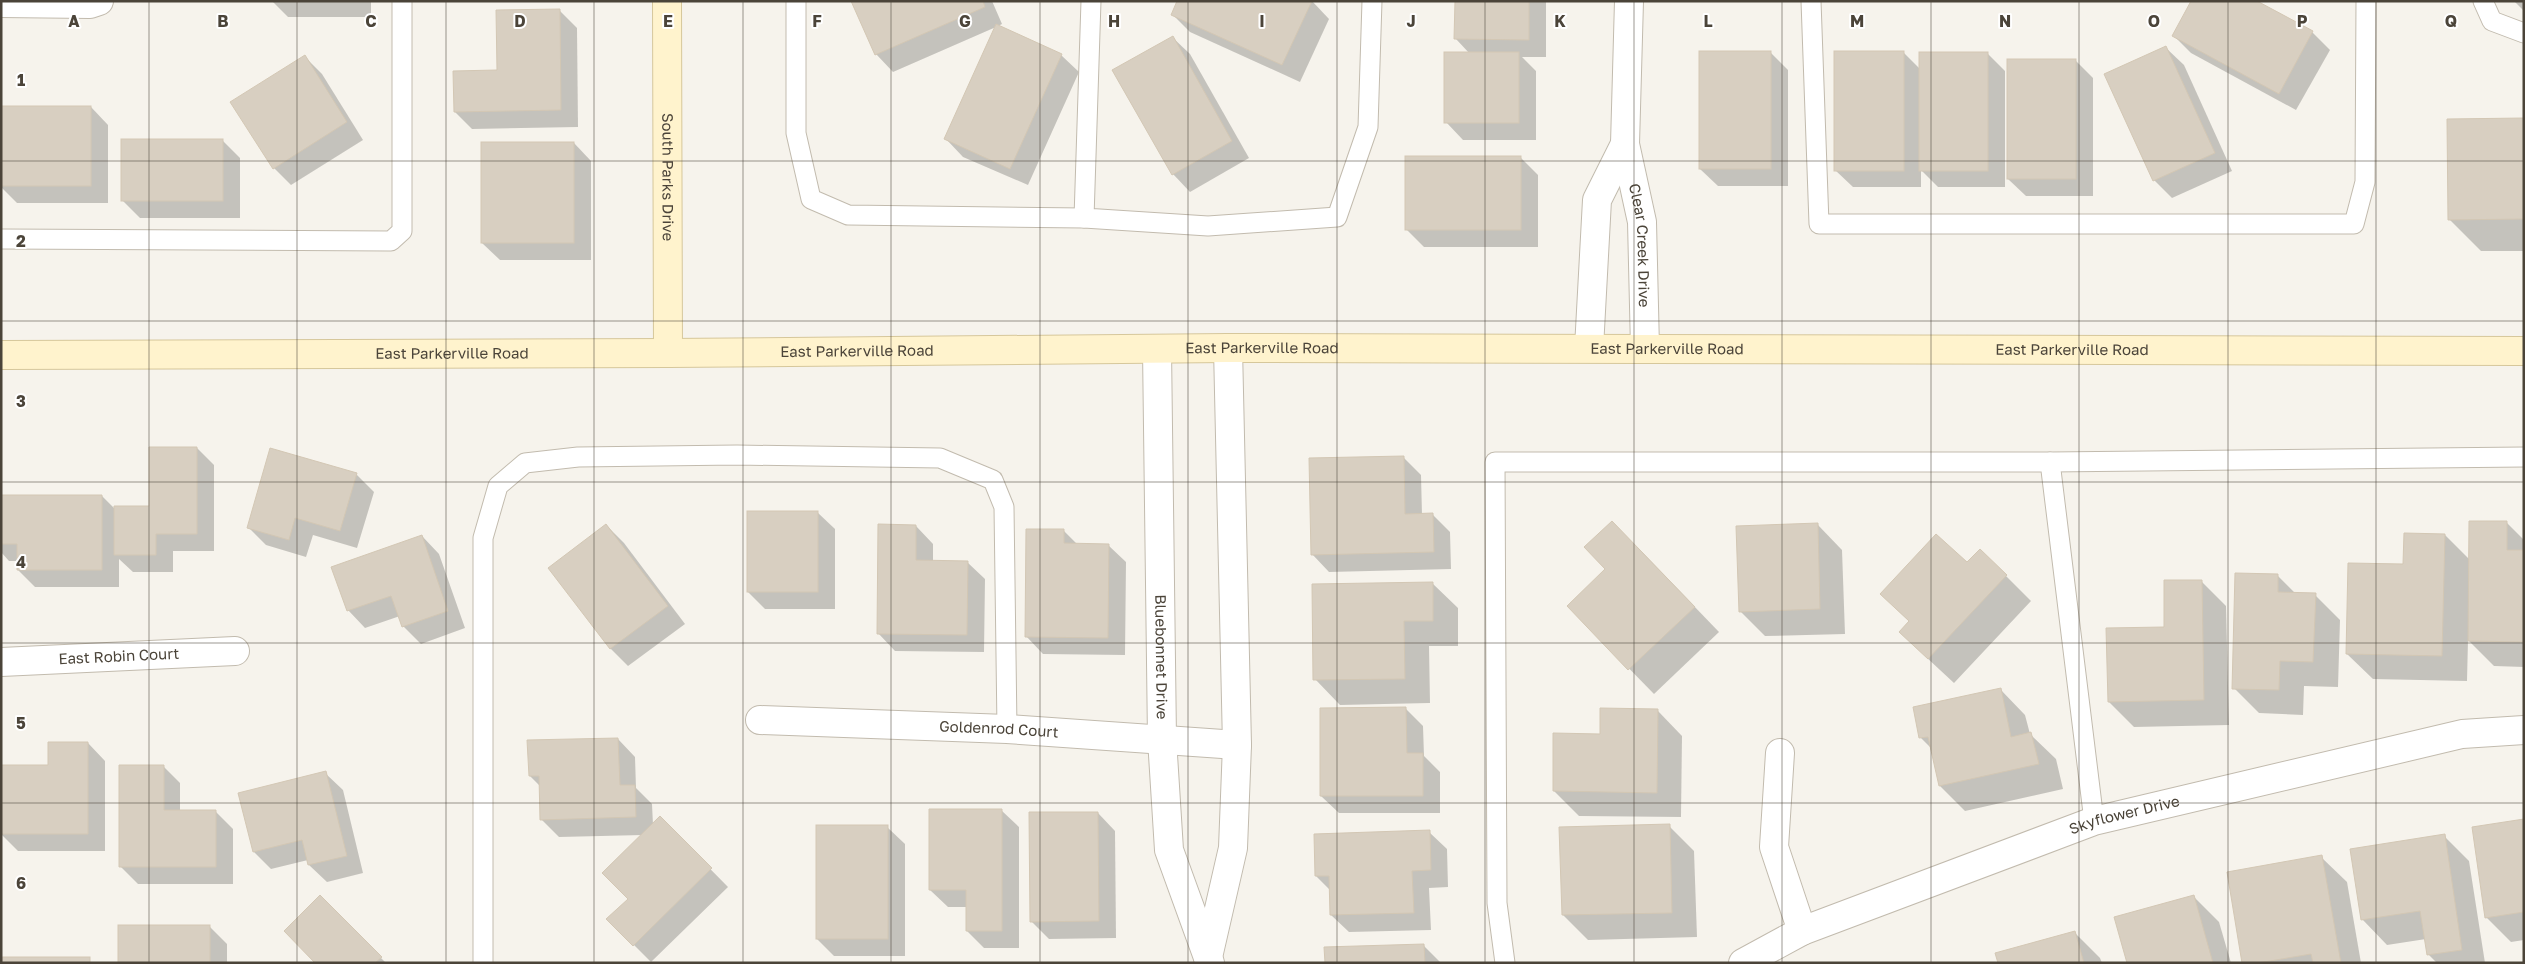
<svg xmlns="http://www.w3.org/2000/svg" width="2525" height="964" font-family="'Golos Text',sans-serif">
  <rect width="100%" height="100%" fill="#f6f3ec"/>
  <g fill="#0003">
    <polygon points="272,1 371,1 371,17 288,17"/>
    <polygon points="852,1 992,1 1002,24 998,26 1061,55 1079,72 1028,185 963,157 946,139 996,27 893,72 876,54"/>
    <polygon points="1312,1 1329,19 1300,82 1190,32 1173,15"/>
    <polygon points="1456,1 1546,1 1546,57 1522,57 1536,71 1536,140 1463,140 1446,122 1470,54 1456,39"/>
    <polygon points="2514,1 2524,1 2524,11"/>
    <polygon points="559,10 577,28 578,127 472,129 455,112"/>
    <polygon points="2312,32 2330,50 2296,110 2191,53 2174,36"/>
    <polygon points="1172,37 1190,54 1249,158 1190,192 1173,174"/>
    <polygon points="2166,48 2184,65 2232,171 2172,198 2154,180"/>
    <polygon points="1770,52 1788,70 1788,186 1718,186 1700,169"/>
    <polygon points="1903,52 1920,69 1988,54 2005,71 2005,187 1938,187 1921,170 1921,187 1853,187 1835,170"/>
    <polygon points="305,57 322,74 363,140 291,185 274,168"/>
    <polygon points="2075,60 2093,78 2093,196 2026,196 2008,179"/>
    <polygon points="1,107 91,107 108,125 108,203 17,203 1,187"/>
    <polygon points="2524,119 2524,251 2481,251 2450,220"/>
    <polygon points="223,141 240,158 240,218 140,218 122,200"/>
    <polygon points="574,143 591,161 591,260 500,260 482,243"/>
    <polygon points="1520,157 1538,175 1538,247 1424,247 1406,229"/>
    <polygon points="197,448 214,465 214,551 173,551 173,572 133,572 119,559 119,587 35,587 18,570 18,561 9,561 1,552 1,496 102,496 115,509 151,507"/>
    <polygon points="271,449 357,475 374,492 357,548 313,535 306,557 266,545 248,527"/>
    <polygon points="1403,457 1421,475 1422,515 1432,514 1450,532 1451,569 1329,572 1312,554"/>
    <polygon points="817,512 835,529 835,609 765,609 748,592"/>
    <polygon points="2507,523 2524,540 2524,667 2494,666 2468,640 2467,681 2373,679 2347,654 2405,566 2445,535 2470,560"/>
    <polygon points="1817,524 1842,550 1845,634 1765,636 1740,611"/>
    <polygon points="606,525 624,543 685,624 628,666 611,649 550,568"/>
    <polygon points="916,526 933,544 933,561 967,562 985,579 984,652 895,651 878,633"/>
    <polygon points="1064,531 1078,545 1108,545 1126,562 1125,655 1043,654 1026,636"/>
    <polygon points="422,536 439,554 465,628 421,644 403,626 400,616 365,628 348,610"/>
    <polygon points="1637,547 1719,632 1654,694 1568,606"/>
    <polygon points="1967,564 2006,576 2031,601 1954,683 1926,657 1910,622 1882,594"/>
    <polygon points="2277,575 2296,594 2315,595 2340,620 2338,687 2304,686 2303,715 2259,713 2234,688"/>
    <polygon points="2201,581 2226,606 2229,725 2134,727 2109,702"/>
    <polygon points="1432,583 1458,608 1458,646 1429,646 1430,703 1340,705 1315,679"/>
    <polygon points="2000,689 2025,715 2030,734 2056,759 2063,789 1965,811 1940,786 1932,749 1921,738"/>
    <polygon points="1406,709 1423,726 1424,756 1440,772 1440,813 1339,813 1321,796"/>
    <polygon points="1657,710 1682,736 1681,817 1579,816 1554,791"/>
    <polygon points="618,739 635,757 636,788 652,804 653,825 660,818 728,887 651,962 608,919 629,899 643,835 559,837 541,819 540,786 530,776"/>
    <polygon points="88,743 105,761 105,851 18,851 1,834 1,766 49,766"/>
    <polygon points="163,766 180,783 180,811 215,811 233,829 233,884 138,884 121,867"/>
    <polygon points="325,773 343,790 363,873 327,882 309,865 308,860 271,869 254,852"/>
    <polygon points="1001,810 1019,827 1019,948 984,948 967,931 967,907 948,907 930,890"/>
    <polygon points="1098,813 1115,831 1116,938 1049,939 1031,921"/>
    <polygon points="2524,821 2524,940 2511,942 2486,917"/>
    <polygon points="1669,826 1694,851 1697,937 1588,940 1563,915"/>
    <polygon points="887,827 905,844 905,956 834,956 817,939"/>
    <polygon points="1429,832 1447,849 1448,887 1429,888 1431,930 1349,932 1331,915 1331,891 1316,876"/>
    <polygon points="2444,836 2469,861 2485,963 2437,963 2428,954 2426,939 2387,945 2362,919"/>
    <polygon points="2321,857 2347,882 2361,963 2244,963"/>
    <polygon points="320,897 386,963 317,963"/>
    <polygon points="2194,897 2219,922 2231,963 2128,963"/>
    <polygon points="209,926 227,944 227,963 119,963"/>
    <polygon points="2075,933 2100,958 2102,963 1999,963"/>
    <polygon points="1424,946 1441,963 1326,963"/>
  </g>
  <g fill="#d8cfc1" stroke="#d3c7b4">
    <polygon points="851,1 983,1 985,7 875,55"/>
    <polygon points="1177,1 1312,1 1282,65 1171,15"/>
    <polygon points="1455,1 1529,1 1529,40 1454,39"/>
    <polygon points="2191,1 2257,1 2313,31 2279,94 2172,36"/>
    <polygon points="560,9 561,110 454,112 453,71 497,70 496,10"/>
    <polygon points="996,24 1062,54 1010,169 944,139"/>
    <polygon points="1173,36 1232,141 1172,175 1112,70"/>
    <polygon points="2166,46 2215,153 2153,181 2104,74"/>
    <rect x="1699" y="51" width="72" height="118"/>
    <rect x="1834" y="51" width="70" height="120"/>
    <rect x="1444" y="52" width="75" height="71"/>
    <rect x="1919" y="52" width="69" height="119"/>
    <polygon points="305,55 347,122 273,169 230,102"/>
    <rect x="2007" y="59" width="69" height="120"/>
    <rect x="1" y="106" width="90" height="80"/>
    <polygon points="2524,118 2524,219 2448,220 2447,119"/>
    <rect x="121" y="139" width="102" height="62"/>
    <rect x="481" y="142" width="93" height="101"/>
    <rect x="1405" y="156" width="116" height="74"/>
    <polygon points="149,447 197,447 197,534 156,534 156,555 114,555 114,506 149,506"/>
    <polygon points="270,448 357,473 340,531 295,518 289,540 247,528"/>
    <polygon points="1404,456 1405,514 1433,513 1434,552 1311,555 1309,458"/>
    <polygon points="1,495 102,495 102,570 17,570 17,544 1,544"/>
    <rect x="747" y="511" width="71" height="81"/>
    <polygon points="1612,521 1695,607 1628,670 1567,606 1605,569 1584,547"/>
    <polygon points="2469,521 2507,521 2507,550 2524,550 2524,642 2468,641"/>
    <polygon points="1818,523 1820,609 1739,612 1736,526"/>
    <polygon points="606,524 668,606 610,649 548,568"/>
    <polygon points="878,524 916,525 916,560 968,561 967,635 877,634"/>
    <polygon points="1026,529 1064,529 1064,543 1109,544 1108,638 1025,637"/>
    <polygon points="2404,533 2445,534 2442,656 2346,654 2348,563 2403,564"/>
    <polygon points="1936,534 1967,562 1980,549 2007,575 1928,659 1899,632 1909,621 1880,594"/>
    <polygon points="422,535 448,611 402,627 391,596 347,611 331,567"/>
    <polygon points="2235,573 2278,574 2278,592 2316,593 2313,662 2280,661 2279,690 2232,689"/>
    <polygon points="2164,580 2202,580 2204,700 2108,702 2106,628 2164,627"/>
    <polygon points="1433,582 1433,621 1404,621 1405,679 1313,680 1312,584"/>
    <polygon points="2001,688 2011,737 2031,732 2039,764 1939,786 1928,737 1919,738 1913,707"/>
    <polygon points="1406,707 1407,753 1423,753 1423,796 1320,796 1320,708"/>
    <polygon points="1600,708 1658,709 1657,793 1553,791 1553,733 1600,734"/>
    <polygon points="618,738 620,785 635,785 636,817 540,820 539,776 529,776 527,740"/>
    <polygon points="48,742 88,742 88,834 1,834 1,765 48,765"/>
    <polygon points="119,765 164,765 164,810 216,810 216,867 119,867"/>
    <polygon points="326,771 347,856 308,865 302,840 253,852 238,793"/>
    <polygon points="929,809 1002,809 1002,931 966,931 966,890 929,890"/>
    <polygon points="1029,812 1098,812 1099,921 1030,922"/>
    <polygon points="660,816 712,868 633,946 606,919 628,899 602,873"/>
    <polygon points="2524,819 2524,912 2485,918 2472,827"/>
    <polygon points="1670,824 1672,913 1562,915 1559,827"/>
    <rect x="816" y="825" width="72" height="114"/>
    <polygon points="1430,830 1431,870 1412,871 1414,913 1330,915 1329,876 1315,876 1314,834"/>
    <polygon points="2445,834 2462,950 2427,955 2420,911 2361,920 2350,849"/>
    <polygon points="2322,855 2341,963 2313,963 2311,954 2258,963 2242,963 2227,872"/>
    <polygon points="320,895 382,957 375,963 315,963 284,931"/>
    <polygon points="2194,895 2213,963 2127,963 2114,917"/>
    <rect x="118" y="925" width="92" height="38"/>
    <polygon points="2075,931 2084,963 1998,963 1995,953"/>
    <polygon points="1424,944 1425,963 1325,963 1324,947"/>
    <rect x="2" y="957" width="88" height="6"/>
  </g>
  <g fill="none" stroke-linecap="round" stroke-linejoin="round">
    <defs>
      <g id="lane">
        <polyline points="796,1 796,133 811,199 848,215 1084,218"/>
        <polyline points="1091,1 1084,218 1208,226 1337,217 1368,127 1372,1"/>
        <polyline points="1811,1 1819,224 2354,224 2365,182 2366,1"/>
        <polyline points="2483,1 2492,21 2524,33"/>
        <polyline points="1,239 391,241 402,231 402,1"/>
        <polyline points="2050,462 2524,457"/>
        <polyline points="483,963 483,538 498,486 525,463 578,457 737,455 940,458 993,480 1004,507 1007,729"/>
        <polyline points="1505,963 1497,903 1495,462 2050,462 2094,821"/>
      </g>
      <g id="street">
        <path id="s1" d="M1629 1 1625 144 1642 222 1645 348"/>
        <polyline points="1,3 90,4 99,1"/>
        <polyline points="1589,348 1597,200 1625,144"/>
        <path id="s2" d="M1157 349 1162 739 1169 850 1210 963"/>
        <path id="s3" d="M1 662 235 651"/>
        <path id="s4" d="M760 720 1007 729 1237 745"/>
        <polyline points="1780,753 1774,847 1802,931"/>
        <polyline points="1208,957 1233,848 1237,745 1228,348"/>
        <path id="s5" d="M1743 963 1802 931 2094 821 2462 734 2524 730"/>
      </g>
      <g id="secondary">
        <path id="s6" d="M667 1 668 353"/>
        <path id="s7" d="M1 355 668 353 1228 348 2524 351"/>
      </g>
    </defs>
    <use href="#lane" stroke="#c2bbae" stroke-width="21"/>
    <use href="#street" stroke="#c2bbae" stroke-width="30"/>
    <use href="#secondary" stroke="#d6c79b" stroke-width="30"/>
    <use href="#lane" stroke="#fff" stroke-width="19"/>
    <use href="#street" stroke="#fff" stroke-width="28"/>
    <use href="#secondary" stroke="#fff3cd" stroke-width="28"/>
  </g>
  <path fill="none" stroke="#4b4439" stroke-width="1" stroke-opacity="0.55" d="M149 1V963M297 1V963M446 1V963M594 1V963M743 1V963M891 1V963M1040 1V963M1188 1V963M1337 1V963M1485 1V963M1634 1V963M1782 1V963M1931 1V963M2079 1V963M2228 1V963M2376 1V963M1 161H2524M1 321H2524M1 482H2524M1 643H2524M1 803H2524"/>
  <g text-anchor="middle" stroke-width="4" stroke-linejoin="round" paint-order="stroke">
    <g font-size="15" fill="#4b4439" stroke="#fff">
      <text dy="5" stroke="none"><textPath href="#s6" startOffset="176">South Parks Drive</textPath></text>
      <text dy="5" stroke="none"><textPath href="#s1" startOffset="246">Clear Creek Drive</textPath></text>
      <text dy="5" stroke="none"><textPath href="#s7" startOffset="1666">East Parkerville Road</textPath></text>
      <text dy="5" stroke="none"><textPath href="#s7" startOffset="1261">East Parkerville Road</textPath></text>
      <text dy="5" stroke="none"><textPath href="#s7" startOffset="2071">East Parkerville Road</textPath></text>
      <text dy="5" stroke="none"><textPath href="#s7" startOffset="856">East Parkerville Road</textPath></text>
      <text dy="5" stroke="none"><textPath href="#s7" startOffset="451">East Parkerville Road</textPath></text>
      <text dy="5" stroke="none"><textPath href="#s3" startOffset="118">East Robin Court</textPath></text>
      <text dy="5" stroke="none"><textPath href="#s2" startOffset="308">Bluebonnet Drive</textPath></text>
      <text dy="5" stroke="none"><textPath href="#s4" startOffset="239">Goldenrod Court</textPath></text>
      <text dy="5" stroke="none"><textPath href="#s5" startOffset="410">Skyflower Drive</textPath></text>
    </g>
  </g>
  <g font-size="16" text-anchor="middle" font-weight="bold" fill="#4b4439" stroke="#fff" stroke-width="4" stroke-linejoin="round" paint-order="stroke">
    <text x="74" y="27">A</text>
    <text x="223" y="27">B</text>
    <text x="371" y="27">C</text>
    <text x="520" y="27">D</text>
    <text x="668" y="27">E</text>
    <text x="817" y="27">F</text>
    <text x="965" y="27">G</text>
    <text x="1114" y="27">H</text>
    <text x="1262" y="27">I</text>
    <text x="1411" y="27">J</text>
    <text x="1560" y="27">K</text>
    <text x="1708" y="27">L</text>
    <text x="1857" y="27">M</text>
    <text x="2005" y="27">N</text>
    <text x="2154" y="27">O</text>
    <text x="2302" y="27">P</text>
    <text x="2451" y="27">Q</text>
    <text x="21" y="86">1</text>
    <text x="21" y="247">2</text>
    <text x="21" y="407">3</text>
    <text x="21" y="568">4</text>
    <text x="21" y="729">5</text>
    <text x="21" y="889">6</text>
  </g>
  <rect width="2525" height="964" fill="none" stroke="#4b4439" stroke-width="5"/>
</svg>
